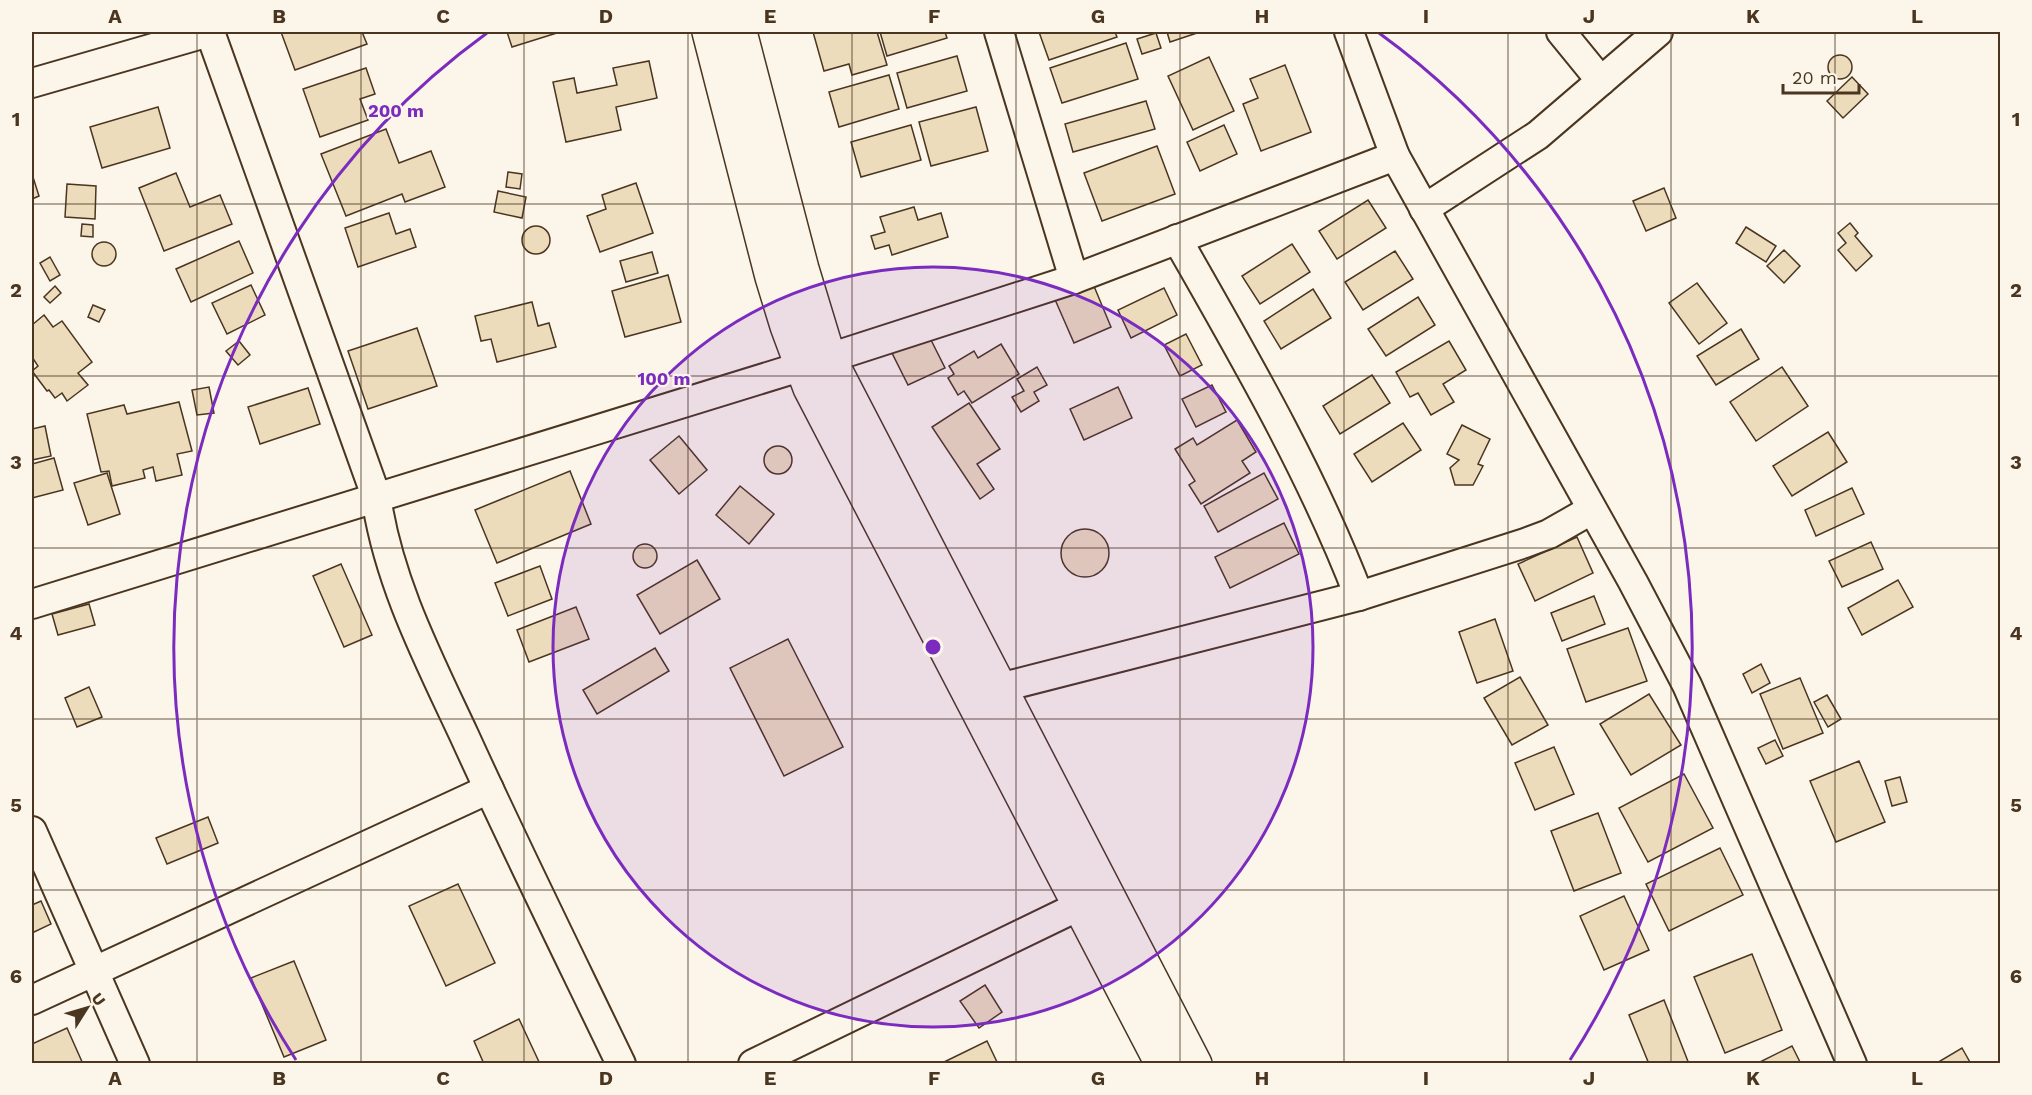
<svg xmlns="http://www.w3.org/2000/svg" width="2032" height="1095" font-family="'Work Sans',sans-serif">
  <rect width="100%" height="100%" fill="#fbf6e9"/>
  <g fill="#ecdcbc" stroke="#4a3520" stroke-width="1.5">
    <polygon points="281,32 362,32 367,44 295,70"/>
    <polygon points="507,32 560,32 512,47"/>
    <polygon points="813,32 877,32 887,65 852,75 849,64 824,71"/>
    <polygon points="880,32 945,32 947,38 887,56"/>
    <polygon points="1039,32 1115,32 1117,37 1049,60"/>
    <polygon points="1167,32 1200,32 1170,42"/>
    <polygon points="1156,33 1161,48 1142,54 1137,39"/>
    <polygon points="1126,43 1138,79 1062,103 1050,68"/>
    <circle cx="1840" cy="67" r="12"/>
    <polygon points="957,56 967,91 907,108 897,73"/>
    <polygon points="1209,57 1234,111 1193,130 1168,76"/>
    <polygon points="649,61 657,98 616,107 621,130 566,142 553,82 574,78 577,93 617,85 613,68"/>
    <polygon points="1285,65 1311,132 1261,151 1243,104 1258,98 1250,79"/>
    <polygon points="366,68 375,94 360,99 368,120 320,137 303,89"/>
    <polygon points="889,75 899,109 839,127 829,92"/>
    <polygon points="1852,77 1868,94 1843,118 1827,101"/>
    <polygon points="1146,101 1155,129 1073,152 1065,124"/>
    <polygon points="158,107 170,148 102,168 90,127"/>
    <polygon points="976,107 988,151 931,166 919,122"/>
    <polygon points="911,125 921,160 861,177 851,142"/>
    <polygon points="1224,125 1237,154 1200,171 1187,142"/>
    <polygon points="386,129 399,163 431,151 445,187 405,202 402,194 346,216 321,154"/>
    <polygon points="1157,146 1175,194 1102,221 1084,173"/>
    <polygon points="508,172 522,174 520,189 506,187"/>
    <polygon points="176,173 190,207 220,195 232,224 164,251 139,188"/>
    <polygon points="32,174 39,196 32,199"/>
    <polygon points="636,183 653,233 600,252 587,216 606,209 602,195"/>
    <polygon points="67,184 96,186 95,219 65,217"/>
    <polygon points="1664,188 1676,218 1646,231 1633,201"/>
    <polygon points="498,191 526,197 522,218 494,212"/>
    <polygon points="1368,200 1386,228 1337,259 1319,231"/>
    <polygon points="914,207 918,220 941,213 948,237 892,255 889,245 875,249 871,236 885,232 880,217"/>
    <polygon points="389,213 396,234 410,229 416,247 358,267 345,228"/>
    <polygon points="1850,223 1858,233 1855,236 1872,256 1856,271 1838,250 1846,243 1838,233"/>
    <polygon points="82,224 93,225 93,237 81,236"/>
    <circle cx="536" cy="240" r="14"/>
    <polygon points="1746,227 1776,246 1766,262 1736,243"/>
    <polygon points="239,241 253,273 191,302 176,269"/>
    <circle cx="104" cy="254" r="12"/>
    <polygon points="1292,244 1310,272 1260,304 1242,276"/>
    <polygon points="1784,250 1800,266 1784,283 1767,266"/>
    <polygon points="1395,251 1413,279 1363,310 1345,282"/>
    <polygon points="652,252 658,273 626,282 620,261"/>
    <polygon points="50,257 60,275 50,281 40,263"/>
    <polygon points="668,275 681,322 625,337 612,291"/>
    <polygon points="1091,279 1111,327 1074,343 1053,295"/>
    <polygon points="1697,283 1727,323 1699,344 1669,303"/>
    <polygon points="251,285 265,315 227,334 212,303"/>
    <polygon points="55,286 61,293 50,303 44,297"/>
    <polygon points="1164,288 1177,315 1131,338 1118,310"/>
    <polygon points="1313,289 1331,318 1281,349 1264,321"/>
    <polygon points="1418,297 1435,325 1386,356 1368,329"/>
    <polygon points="532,302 538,326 549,323 556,347 497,362 491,339 481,341 475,316"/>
    <polygon points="93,305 105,310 99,322 88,317"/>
    <polygon points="44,315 53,327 62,321 92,362 78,373 88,385 67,401 62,393 55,398 49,390 47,391 32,371 38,366 32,357 32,325"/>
    <polygon points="417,328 437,386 368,409 348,351"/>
    <polygon points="1741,329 1759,359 1716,385 1697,356"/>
    <polygon points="928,334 945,368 908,385 891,351"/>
    <polygon points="1186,334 1202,365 1180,376 1164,345"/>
    <polygon points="239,341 250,355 238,365 226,351"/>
    <polygon points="1449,341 1466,370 1443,384 1454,402 1431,415 1418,393 1410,397 1396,372"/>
    <polygon points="1001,344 1019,374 972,403 964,391 958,395 948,378 954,374 949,366 974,351 978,358"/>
    <polygon points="1037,367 1047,385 1034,392 1039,401 1021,412 1012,397 1024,391 1017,379"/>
    <polygon points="1782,367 1808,406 1756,441 1730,402"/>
    <polygon points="1372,375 1390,403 1340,434 1323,406"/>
    <polygon points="1212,385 1226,412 1196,427 1182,399"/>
    <polygon points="209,387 214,413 197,415 192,390"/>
    <polygon points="1118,387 1132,418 1084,440 1070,409"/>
    <polygon points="308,388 320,424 260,444 248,407"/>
    <polygon points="179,402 192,451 177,454 182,475 156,481 153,467 143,470 145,478 112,486 109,471 101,472 87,414 124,405 127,414"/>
    <polygon points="969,403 1000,449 977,464 994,489 980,499 932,427"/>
    <polygon points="1237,420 1256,452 1242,461 1250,473 1201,504 1189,485 1195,481 1175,449 1193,438 1197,445"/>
    <polygon points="1403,423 1421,450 1372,482 1354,454"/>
    <polygon points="1462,425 1490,439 1478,464 1483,466 1473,485 1455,485 1450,468 1459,460 1447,454"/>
    <polygon points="45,426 51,456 32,460 32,429"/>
    <polygon points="1828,432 1847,462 1792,496 1773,466"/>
    <polygon points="679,436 707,470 679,494 650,460"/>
    <circle cx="778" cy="460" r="14"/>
    <polygon points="54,458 63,490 32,498 32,464"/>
    <polygon points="570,471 591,524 497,563 475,510"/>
    <polygon points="107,473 120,514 88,525 74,483"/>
    <polygon points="1264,473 1278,499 1218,532 1204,506"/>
    <polygon points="740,486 774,514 749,544 716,515"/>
    <polygon points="1852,488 1864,514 1816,536 1805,510"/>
    <polygon points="1284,523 1299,554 1230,588 1215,557"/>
    <circle cx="1085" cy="553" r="24"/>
    <polygon points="1577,537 1593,573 1535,601 1518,564"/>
    <polygon points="1871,542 1883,569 1842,587 1829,561"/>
    <circle cx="645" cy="556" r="12"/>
    <polygon points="697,560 720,599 660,634 637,595"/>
    <polygon points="341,564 372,635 344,647 313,576"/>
    <polygon points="540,566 552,599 508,616 495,583"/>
    <polygon points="1898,580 1913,607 1862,635 1848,608"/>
    <polygon points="1594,596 1605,624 1562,641 1551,613"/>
    <polygon points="89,604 95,625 58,635 52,614"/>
    <polygon points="576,607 589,639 529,662 517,630"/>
    <polygon points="1495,619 1513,671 1477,683 1459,632"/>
    <polygon points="1628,628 1647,681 1586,702 1567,649"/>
    <polygon points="788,639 843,747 784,776 730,668"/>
    <polygon points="655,648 669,671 597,714 583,690"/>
    <polygon points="1761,664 1770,683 1752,693 1743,674"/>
    <polygon points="1520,677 1548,725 1512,745 1484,698"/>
    <polygon points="1800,678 1823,733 1783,749 1760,694"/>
    <polygon points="89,687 102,717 77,727 65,698"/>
    <polygon points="1649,694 1681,745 1631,775 1600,724"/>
    <polygon points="1827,695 1841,719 1828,727 1814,702"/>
    <polygon points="1775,740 1783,756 1766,764 1758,748"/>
    <polygon points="1554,747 1574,794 1535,810 1515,763"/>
    <polygon points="1859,761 1885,822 1836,842 1810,781"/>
    <polygon points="1684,774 1713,828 1648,862 1619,808"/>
    <polygon points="1900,777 1907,802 1892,806 1885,781"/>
    <polygon points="1598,813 1621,873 1574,891 1551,831"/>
    <polygon points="208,817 218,843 167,864 156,838"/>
    <polygon points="1720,848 1743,895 1669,931 1646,884"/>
    <polygon points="458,884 495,963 446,986 409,906"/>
    <polygon points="1624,896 1649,950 1604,970 1580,916"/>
    <polygon points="41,901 51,924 32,933 32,905"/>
    <polygon points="1752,954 1782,1030 1725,1053 1694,977"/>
    <polygon points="294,961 326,1040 284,1057 251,978"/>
    <polygon points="985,985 1002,1012 979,1028 960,1001"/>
    <polygon points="1664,1000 1689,1064 1649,1064 1629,1015"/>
    <polygon points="519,1019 540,1064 484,1064 474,1041"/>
    <polygon points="67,1028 83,1064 32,1064 32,1044"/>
    <polygon points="987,1041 998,1064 940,1064"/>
    <polygon points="1792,1046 1801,1064 1756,1064"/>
    <polygon points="1962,1048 1971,1064 1935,1064"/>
  </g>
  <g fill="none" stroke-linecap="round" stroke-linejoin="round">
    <defs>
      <g id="minor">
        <path d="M210 32 376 496C388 581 428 658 464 735 514 845 568 954 621 1064"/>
        <polyline points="999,32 1074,279"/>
        <polyline points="1349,32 1395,156 1633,582 1687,685 1852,1064"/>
        <polyline points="1561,32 1601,81"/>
        <polyline points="32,83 209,32"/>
        <polyline points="1424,209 1538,135 1658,32"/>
        <path d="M1177 239C1243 355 1311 471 1359 596"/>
        <polyline points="32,604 829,358 1074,279 1395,156"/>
        <polyline points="999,688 1359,596 1525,543 1549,534 1591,510"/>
        <polyline points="32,831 135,1064"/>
        <polyline points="32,1000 489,789"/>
        <polyline points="753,1064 1079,906"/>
      </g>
      <g id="highway">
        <polyline points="709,32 772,277 787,326 810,388 1162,1064"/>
        <polyline points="740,32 802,269 829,358 1195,1064"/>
      </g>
    </defs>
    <use href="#minor" stroke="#4a3520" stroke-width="32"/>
    <use href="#highway" stroke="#4a3520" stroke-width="36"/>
    <use href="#minor" stroke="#fbf6e9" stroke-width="28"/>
    <use href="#highway" stroke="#fbf6e9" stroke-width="33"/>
  </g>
  <path fill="none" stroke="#4a3520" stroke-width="1.5" stroke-opacity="0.55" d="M197 32V1064M361 32V1064M524 32V1064M688 32V1064M852 32V1064M1016 32V1064M1180 32V1064M1344 32V1064M1508 32V1064M1671 32V1064M1835 32V1064M32 204H2000M32 376H2000M32 548H2000M32 719H2000M32 890H2000"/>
  <circle cx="933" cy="647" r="380" fill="#7b2cbf" fill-opacity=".12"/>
  <g fill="none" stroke="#7b2cbf" stroke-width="3">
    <circle cx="933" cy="647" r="380"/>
    <path d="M296 1060A759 759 0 0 1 487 33M1379 33A759 759 0 0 1 1570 1060"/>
  </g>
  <circle cx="933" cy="647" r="9" fill="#7b2cbf" stroke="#fbf6e9" stroke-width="3"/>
  <g font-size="18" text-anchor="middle" font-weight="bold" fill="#7b2cbf" stroke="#fbf6e9" stroke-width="4.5" stroke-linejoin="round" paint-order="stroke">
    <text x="396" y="117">200 m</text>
    <text x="664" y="385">100 m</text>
  </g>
  <rect width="2032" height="1095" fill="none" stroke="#fbf6e9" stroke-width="66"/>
  <g transform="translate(87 1008) rotate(53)" stroke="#fbf6e9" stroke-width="4.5" paint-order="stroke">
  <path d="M0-4.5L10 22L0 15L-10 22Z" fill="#4a3520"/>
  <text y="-9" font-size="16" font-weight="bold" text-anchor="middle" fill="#4a3520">U</text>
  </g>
  <path d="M1783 84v9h76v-9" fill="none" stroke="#4a3520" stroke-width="3"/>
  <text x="1792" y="84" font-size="18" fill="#4a3520" stroke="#fbf6e9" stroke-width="4.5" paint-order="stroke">20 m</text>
  <rect x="33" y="33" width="1966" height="1029" fill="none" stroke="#4a3520" stroke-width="2"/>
  <g font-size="20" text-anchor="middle" font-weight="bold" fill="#4a3520">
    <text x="115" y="23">A</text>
    <text x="279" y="23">B</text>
    <text x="443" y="23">C</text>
    <text x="606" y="23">D</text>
    <text x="770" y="23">E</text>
    <text x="934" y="23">F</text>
    <text x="1098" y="23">G</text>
    <text x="1262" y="23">H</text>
    <text x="1426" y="23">I</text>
    <text x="1589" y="23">J</text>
    <text x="1753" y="23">K</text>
    <text x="1917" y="23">L</text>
    <text x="16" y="126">1</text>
    <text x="2016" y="126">1</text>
    <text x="16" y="297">2</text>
    <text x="2016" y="297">2</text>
    <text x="16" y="469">3</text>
    <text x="2016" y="469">3</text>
    <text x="16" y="640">4</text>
    <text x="2016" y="640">4</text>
    <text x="16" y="812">5</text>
    <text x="2016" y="812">5</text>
    <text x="16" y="983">6</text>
    <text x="2016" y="983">6</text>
    <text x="115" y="1085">A</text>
    <text x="279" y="1085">B</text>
    <text x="443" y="1085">C</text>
    <text x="606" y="1085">D</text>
    <text x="770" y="1085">E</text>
    <text x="934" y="1085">F</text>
    <text x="1098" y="1085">G</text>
    <text x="1262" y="1085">H</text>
    <text x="1426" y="1085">I</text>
    <text x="1589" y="1085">J</text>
    <text x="1753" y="1085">K</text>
    <text x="1917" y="1085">L</text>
  </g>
</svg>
